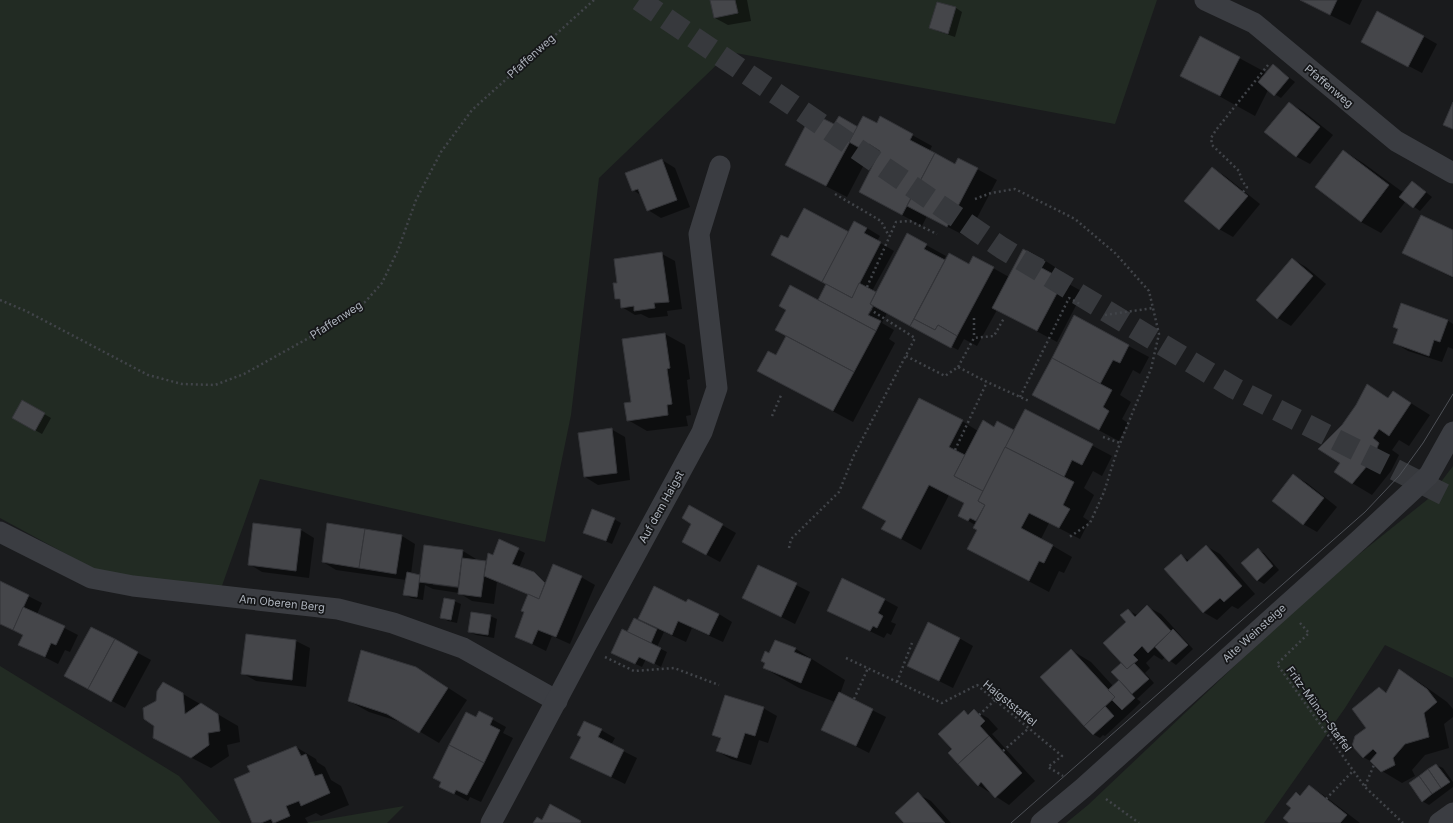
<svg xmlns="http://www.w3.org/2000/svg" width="1453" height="823" font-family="Inter,sans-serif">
  <rect width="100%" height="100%" fill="#1a1b1d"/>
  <g fill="#222b23">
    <polygon points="0,0 1157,0 1115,124 730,52 599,178 571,415 545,542 260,479 218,597 121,584 0,518"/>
    <polygon points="1453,466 1453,678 1385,645 1345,708 1264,823 1066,823 1088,805 1318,587 1428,499"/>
    <polygon points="0,666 179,776 221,823 0,823"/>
    <polygon points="404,806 387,823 305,823"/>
  </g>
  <g fill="#0007" fill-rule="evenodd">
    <polygon points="711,0 747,0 751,21 728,25 715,18"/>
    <polygon points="1300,0 1362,0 1350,25"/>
    <polygon points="938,3 956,8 962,12 955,37 937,31 930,27"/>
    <polygon points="1423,36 1437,44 1422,73 1376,49"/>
    <polygon points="1200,37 1267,73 1273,65 1295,82 1281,98 1268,90 1255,116 1181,75"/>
    <polygon points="1289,103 1303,111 1333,135 1310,164 1297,157 1266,132"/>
    <polygon points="881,118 932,146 929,152 955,165 977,169 997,180 967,237 927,216 922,226 860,192 878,158 870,153 847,197 806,176 835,126 858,128 877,125"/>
    <polygon points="1344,151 1363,163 1404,193 1418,186 1432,197 1420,211 1406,201 1381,233 1361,222 1317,187"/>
    <polygon points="662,160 675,168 690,207 661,218 648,210 642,196 633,190"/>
    <polygon points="1212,168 1225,176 1260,204 1233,237 1219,229"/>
    <path d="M867 228 880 236 877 241 894 251 872 291 876 294 926 245 946 256 943 261 945 262 993 268 1009 277 1044 260 1063 272 1060 279 1083 292 1057 342 997 310 977 346 964 339 958 350 887 313 882 323 894 330 889 339 895 343 853 422 778 382 776 356 787 336 818 301 827 284 788 239 849 233ZM873 305H875L867 319 865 318Z"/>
    <polygon points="1453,231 1453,278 1404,253"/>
    <polygon points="662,254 675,261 682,309 667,311 668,316 649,318 641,314 635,315 622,307 621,301 616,299 618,284"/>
    <polygon points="1292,259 1306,267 1326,284 1291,326 1278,318 1258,300"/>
    <polygon points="1074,317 1149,357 1140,374 1133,370 1120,395 1131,402 1122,419 1128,423 1119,441 1053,406"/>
    <polygon points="1447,320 1453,324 1453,349 1448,347 1442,362 1408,351 1395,343"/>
    <polygon points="665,334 685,345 690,379 687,380 691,415 686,416 688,426 647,431 628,420 632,403"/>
    <polygon points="1367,385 1389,398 1393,392 1430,415 1409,446 1399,440 1392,450 1399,455 1391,471 1372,495 1352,483 1342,463 1343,426 1357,406"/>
    <polygon points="22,401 51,418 42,434 13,418"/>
    <polygon points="1025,410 1112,456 1102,476 1093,471 1084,488 1094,495 1083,517 1089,521 1080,539 1049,523 1041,539 1072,557 1064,573 1059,571 1049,592 968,549 978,530 975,525 959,515 965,504 949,495 921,550 883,529 962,421 978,431 995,428 1014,432"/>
    <polygon points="611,429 625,437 630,480 598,485 585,477"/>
    <polygon points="1293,475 1307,483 1337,507 1317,532 1303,524"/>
    <polygon points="689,506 736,533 720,562 696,549"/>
    <polygon points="614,519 621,523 612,544 584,532"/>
    <polygon points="254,524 301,530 314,538 309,578 262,572 249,564"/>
    <path d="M328 525 402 536 415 544 411 574 421 576 425 546 463 551 476 559V561L487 563 493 557 500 541 525 553 519 568 533 573 546 583 581 577 595 585 570 644 552 636 546 651 516 636 526 612 529 595 497 582 494 604 472 601 459 593 433 589 425 585 423 600 411 598 404 594 406 580 336 570 323 562ZM433 583 464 587 463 589 433 585Z"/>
    <polygon points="1206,546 1220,554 1255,594 1238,609 1232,606 1217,620 1203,612 1181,556 1190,561"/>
    <polygon points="1258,550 1264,553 1279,570 1264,584 1257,580"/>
    <polygon points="758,566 810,592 795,624 743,598"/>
    <polygon points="842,580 885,600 898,607 891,622 896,624 891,635 887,633 884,638 828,611"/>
    <polygon points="0,582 42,603 37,614 78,635 70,652 65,650 58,664 19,644 24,635 0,624"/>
    <polygon points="454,601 461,604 457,623 448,621 441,617"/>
    <polygon points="687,603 719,614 732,622 723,642 692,628 686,642 664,632 657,647 667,652 661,667 646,659 642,667 618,656 627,633 644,622"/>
    <polygon points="1148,607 1161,614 1193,649 1176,665 1165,657 1162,660 1154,655 1146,663 1150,668 1145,673 1154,683 1137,699 1141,702 1134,709 1105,736 1103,735 1100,738 1093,734 1071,650 1091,662 1113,686 1120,680 1121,664 1125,666 1128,610 1137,615"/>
    <polygon points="490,616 497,619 494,638 476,635 469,632"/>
    <polygon points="246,635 296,641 310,648 306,687 256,681 242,673"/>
    <polygon points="959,638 973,646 953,688 909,666"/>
    <polygon points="775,641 796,649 845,680 840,694 886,717 869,753 822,729 835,702 799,688 764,668"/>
    <polygon points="138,653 151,660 125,708 79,683"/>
    <polygon points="1399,671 1419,682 1447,702 1453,709 1453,717 1444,724 1449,748 1425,755 1412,770 1415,776 1402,783 1382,771 1374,763 1363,757 1368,729 1379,688 1387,693"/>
    <polygon points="436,680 467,700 439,743 407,724 369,712 349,701"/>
    <polygon points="183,694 238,726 240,742 227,745 229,756 211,768 154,738 157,702"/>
    <polygon points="763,708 777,716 768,743 759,740 751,765 731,759 717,751 722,739 714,734"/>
    <polygon points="975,711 988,718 998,729 992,734 1035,781 1009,805 978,785 964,712 970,715"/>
    <polygon points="479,712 506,727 503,733 513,738 481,802 470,797 468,801 440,786"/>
    <polygon points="601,730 615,738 611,745 637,758 625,784 572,758"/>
    <polygon points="296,747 316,759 317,762 325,767 331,780 341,786 349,805 321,816 316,813 305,818 308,823 253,823 252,772"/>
    <polygon points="1436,765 1443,768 1453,782 1453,787 1429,805 1422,801"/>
    <polygon points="1309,786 1322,794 1360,823 1291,823 1292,808 1296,793 1301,796"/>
    <polygon points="918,794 931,801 951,823 905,823"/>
  </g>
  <g fill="#45464a" stroke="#343539">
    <polygon points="710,0 735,0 738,13 714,18"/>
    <polygon points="1300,0 1337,0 1330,15"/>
    <polygon points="937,2 956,7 948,34 929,28"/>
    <polygon points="1377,11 1424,36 1408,67 1361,42"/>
    <polygon points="1200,36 1240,57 1220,96 1180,76"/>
    <polygon points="1273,64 1289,78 1274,96 1258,82"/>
    <polygon points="1289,102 1320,127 1296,157 1264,132"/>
    <polygon points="1453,102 1453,129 1443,125"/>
    <polygon points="812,113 834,124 839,116 858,127 826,186 785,165"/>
    <polygon points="863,116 877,123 880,116 913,134 910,140 935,153 902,215 859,192 880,151 869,144 865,151 849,142"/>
    <polygon points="1343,150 1389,185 1361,222 1315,187"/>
    <polygon points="935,153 955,164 958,158 978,168 947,227 907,206"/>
    <polygon points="662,159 677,200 647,211 638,189 632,191 625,173"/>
    <polygon points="1212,167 1248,196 1219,230 1184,201"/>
    <polygon points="1412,181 1426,192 1413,208 1399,197"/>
    <polygon points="804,208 849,232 822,282 771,255 781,235 788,238"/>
    <polygon points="1421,215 1453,230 1453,277 1402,253"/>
    <polygon points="854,221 867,228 864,233 881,242 852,298 822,282"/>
    <polygon points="907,233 927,244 924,249 945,260 910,326 870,304"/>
    <polygon points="1023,249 1044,260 1040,267 1064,280 1037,331 992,308"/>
    <polygon points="662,252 669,302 654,303 655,308 634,311 634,306 621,308 620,299 615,299 613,283 617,283 614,259"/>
    <polygon points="949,253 969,264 973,256 994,267 957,336 938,325 935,330 914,319"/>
    <polygon points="1292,258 1313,276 1277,319 1256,300"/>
    <polygon points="859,283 876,292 870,304 873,306 868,315 881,321 876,331 818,300 826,284 852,298"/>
    <polygon points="790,285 876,331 854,372 775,330 786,310 779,306"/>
    <polygon points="1401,303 1448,320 1440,342 1434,340 1429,356 1393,343 1398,329 1393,327"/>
    <polygon points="1074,315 1129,345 1120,363 1113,360 1100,384 1052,358"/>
    <polygon points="914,319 935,330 938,325 957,336 951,348 910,326"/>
    <polygon points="665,333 670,368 667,369 672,404 667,405 668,415 627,421 624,403 631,402 622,339"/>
    <polygon points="786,336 854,372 833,411 757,371 768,351 776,355"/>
    <polygon points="1052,358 1112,390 1103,407 1109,411 1099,430 1032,395"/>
    <polygon points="1367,384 1388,398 1393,391 1411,403 1389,436 1379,429 1373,438 1379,443 1372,460 1352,484 1334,472 1340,463 1318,449 1342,425 1356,405"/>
    <polygon points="919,398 963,420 949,447 965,455 954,476 983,491 978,501 985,505 976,521 970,518 968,521 958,516 964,503 929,485 901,539 881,529 886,521 862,508"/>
    <polygon points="22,400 45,413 35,431 12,418"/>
    <polygon points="1025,409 1093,444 1082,465 1072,460 1064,477 1005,447"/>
    <polygon points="983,420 994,427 997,421 1014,430 983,491 954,476"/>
    <polygon points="612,428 617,473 584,477 578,433"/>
    <polygon points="1005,447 1074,482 1063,505 1070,509 1059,528 1029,513 1021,528 1053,545 1044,563 1039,561 1029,581 967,549 977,530 973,528 985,505 978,501"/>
    <polygon points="1293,474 1324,498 1303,525 1272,501"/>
    <polygon points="689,505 723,524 706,555 682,542 691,524 682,518"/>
    <polygon points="592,509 615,518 606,541 583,533"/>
    <polygon points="253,523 301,529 296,571 248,565"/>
    <polygon points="327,523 365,529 359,568 322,562"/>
    <polygon points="365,529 402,535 396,574 359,568"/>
    <polygon points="499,539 519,548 512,564 534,572 545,583 539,599 484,576 488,553 493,555"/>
    <polygon points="424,545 463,550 458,587 419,582"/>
    <polygon points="1206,545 1242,586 1224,602 1220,598 1203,613 1164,569 1181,554 1187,562"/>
    <polygon points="1258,548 1273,566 1257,581 1241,563"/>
    <polygon points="462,558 486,561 481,597 458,594"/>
    <polygon points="553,564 582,576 556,637 538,630 532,644 515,637 524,612 521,611 528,594 539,599"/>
    <polygon points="758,565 797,583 781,617 742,598"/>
    <polygon points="407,572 420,575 417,597 403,595"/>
    <polygon points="842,578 885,599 878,613 883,616 877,628 873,626 870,631 827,611"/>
    <polygon points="0,581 29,595 13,630 0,624"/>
    <polygon points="654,586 686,602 688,599 719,614 709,635 678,621 672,635 638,619"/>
    <polygon points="444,598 455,600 451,620 440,618"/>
    <polygon points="1147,605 1171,631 1148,653 1142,646 1133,655 1138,660 1127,669 1103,643 1126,622 1120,615 1128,609 1135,617"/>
    <polygon points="23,607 65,626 56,645 51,643 45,657 18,645 23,635 13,630"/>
    <polygon points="471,612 491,615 488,635 468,632"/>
    <polygon points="634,618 657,629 651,643 627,632"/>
    <polygon points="928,622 960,638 939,681 907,666"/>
    <polygon points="91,627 115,639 88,689 64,676"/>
    <polygon points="622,629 661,648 654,664 639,657 635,664 611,653"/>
    <polygon points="1173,629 1188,645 1169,662 1155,647"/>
    <polygon points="246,634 296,640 292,680 241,674"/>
    <polygon points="115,639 138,652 111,702 88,689"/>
    <polygon points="775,640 796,648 794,652 811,659 801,683 763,668 765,663 761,661 765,651 769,653"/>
    <polygon points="1071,649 1115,697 1084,726 1040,677"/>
    <polygon points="361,650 416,667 448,688 419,733 387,714 348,701"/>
    <polygon points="1121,663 1127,669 1134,663 1149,679 1132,694 1111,672"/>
    <polygon points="1399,669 1427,689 1437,702 1424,713 1429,737 1405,744 1393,758 1395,765 1381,772 1370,761 1377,753 1373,749 1363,758 1352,746 1355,736 1366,728 1352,709 1379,687 1386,693"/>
    <polygon points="1119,680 1135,698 1122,710 1112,700 1115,697 1108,690"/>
    <polygon points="163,682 183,693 185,714 201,703 218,714 220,731 208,733 209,745 191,758 153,738 154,726 144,719 143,708 156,701 157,691"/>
    <polygon points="839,692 873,709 856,746 821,730"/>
    <polygon points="725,695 764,707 755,736 745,733 737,758 716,751 721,738 712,735"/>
    <polygon points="1105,706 1114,716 1093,735 1084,726"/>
    <polygon points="974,709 985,721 980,726 989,736 958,764 948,753 952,749 938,734 964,710 968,715"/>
    <polygon points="479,711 493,718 490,725 500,730 484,763 449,745 466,712 476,717"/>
    <polygon points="584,721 602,729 598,737 624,750 611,777 570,758 581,737 577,735"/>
    <polygon points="989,736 1022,773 995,798 981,782 978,786 958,764"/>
    <polygon points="449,745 484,763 467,795 456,790 454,794 439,787 441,782 433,778"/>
    <polygon points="296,746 301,756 306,754 315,776 322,774 330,793 301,806 299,801 286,806 290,816 274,823 273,823 271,819 261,823 252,823 234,779 250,772 247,766"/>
    <polygon points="1436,764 1450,782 1441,788 1428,769"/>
    <polygon points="1428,769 1441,788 1432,794 1419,776"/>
    <polygon points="1419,776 1432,794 1422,802 1409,783"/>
    <polygon points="1309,785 1347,815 1340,823 1289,823 1283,818 1291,808 1286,804 1296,792 1300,796"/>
    <polygon points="918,792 945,823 904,823 895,813"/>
    <polygon points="550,804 581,821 580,823 533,823 537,817 542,820"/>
  </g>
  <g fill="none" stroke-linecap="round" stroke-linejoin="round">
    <polyline stroke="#37393d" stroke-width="22" stroke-dasharray="22 11" stroke-linecap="butt" points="639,0 1002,248 1234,388 1453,499"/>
    <g stroke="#414449" stroke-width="2.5" stroke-dasharray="2 3" stroke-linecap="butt">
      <polyline points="1243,192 1247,187 1242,181 1239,171 1212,145 1211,138 1216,130 1268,65"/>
      <polyline points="835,194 881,221 889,236"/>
      <polyline points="975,199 991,193 1015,189 1075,219 1115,253 1149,291 1159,334 1151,369 1134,409 1117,451 1104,492 1090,523 1068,538"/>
      <polyline points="867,287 896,222 910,221 937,234"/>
      <polyline points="0,300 26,311 148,375 182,384 215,385 244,374 323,330 365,302 382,283 398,250 416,200 441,152 472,110 594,0"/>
      <polyline points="1105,315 1153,308"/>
      <polyline points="974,318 974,338"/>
      <polyline points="906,356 945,376 958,367 987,382 1029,401"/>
      <polyline points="958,367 974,338 994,336 1004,318"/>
      <polyline points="1020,397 1069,298 1080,304"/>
      <polyline points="772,416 782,393"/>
      <polyline points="1103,437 1120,443"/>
      <polyline points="955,450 987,382"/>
      <polyline points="789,548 791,539 839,492 854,455 915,338 871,310"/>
      <polyline points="1300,623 1309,633 1277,664 1365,787 1403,823"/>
      <polyline points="605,657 634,671 674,668 719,685"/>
      <polyline points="846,658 942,703 977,685 1062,756 1048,767 1063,776"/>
      <polyline points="897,682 912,643"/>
      <polyline points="854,699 868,668"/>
      <polyline points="979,715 995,700"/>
      <polyline points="1003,751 1029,728"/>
      <polyline points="1365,786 1374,765"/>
      <polyline points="1106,799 1139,823"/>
      <polyline points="1326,799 1353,771"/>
    </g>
    <g stroke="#3b3d42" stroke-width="21">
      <polyline points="1205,0 1254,23 1396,141 1453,173"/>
      <polyline points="0,532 91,578 133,586 338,609 393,623 463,648 557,701"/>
      <polyline points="491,823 585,647 702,432 717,388 699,234 720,166"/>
      <polyline points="1041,823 1083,788 1359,540 1429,475 1453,432"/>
      <polyline points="1439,823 1453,813"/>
    </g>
    <polyline stroke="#4e5157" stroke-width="1" points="1011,823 1365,512 1399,476 1423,443 1453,394"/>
  </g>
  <g text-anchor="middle" stroke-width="3.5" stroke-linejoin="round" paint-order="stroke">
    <g font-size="11" fill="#adb3bc" stroke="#151618">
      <text transform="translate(531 56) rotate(-42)" y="4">Pfaffenweg</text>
      <text transform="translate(1329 86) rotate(40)" y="4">Pfaffenweg</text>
      <text transform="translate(336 320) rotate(-33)" y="4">Pfaffenweg</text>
      <text transform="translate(661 507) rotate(-61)" y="4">Auf dem Haigst</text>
      <text transform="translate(282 603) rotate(6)" y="4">Am Oberen Berg</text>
      <text transform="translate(1254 633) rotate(-42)" y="4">Alte Weinsteige</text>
      <text transform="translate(1010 703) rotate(39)" y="4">Haigststaffel</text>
      <text transform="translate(1319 709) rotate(54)" y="4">Fritz-Münch-Staffel</text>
    </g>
  </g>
</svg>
